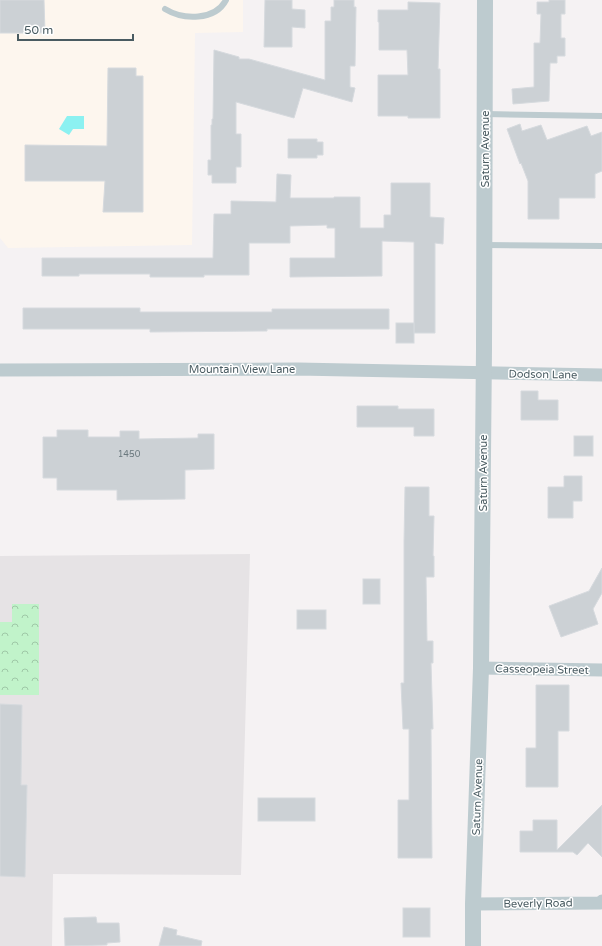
<svg xmlns="http://www.w3.org/2000/svg" width="602" height="946" font-family="'Varela Round',sans-serif">
  <defs>
    <pattern id="park-crowns" width="20" height="18" patternUnits="userSpaceOnUse"><rect width="20" height="18" fill="#c1f3ca"/><path d="M2 6a3 3 0 1 1 6 0M12 15a3 3 0 1 1 6 0" fill="none" stroke="#9fc8a7"/></pattern>
  </defs>
  <rect width="100%" height="100%" fill="#f5f2f3"/>
  <polygon fill="#fdf6ee" points="0,0 243,0 243,32 195,33 192,245 8,248 0,238"/>
  <polygon fill="#e6e3e5" points="250,554 241,875 53,874 52,946 0,946 0,556"/>
  <polygon fill="url(#park-crowns)" points="12,604 39,604 39,695 0,695 0,622 12,622"/>
  <polygon fill="#8cf1f1" points="67,116 84,116 84,129 73,129 69,135 59,129"/>
  <g fill="#ccd1d5" stroke="#d6dade">
    <polygon points="0,0 44,0 45,33 0,33"/>
    <polygon points="265,0 292,0 292,9 305,10 305,28 292,27 292,47 264,47"/>
    <polygon points="334,0 354,0 354,7 356,7 355,66 350,66 350,87 355,88 352,102 303,88 294,118 236,102 236,134 241,134 241,167 236,167 236,183 212,183 212,175 208,175 208,160 211,160 211,125 212,125 212,119 213,119 214,50 239,57 239,59 249,59 325,80 325,21 331,21 331,7 334,7"/>
    <polygon points="549,0 565,0 565,14 561,14 561,38 565,38 565,56 557,56 557,63 550,63 549,101 513,104 512,89 534,87 534,43 540,43 541,14 537,14 537,2 549,2"/>
    <polygon points="408,2 440,3 438,69 440,69 440,118 408,118 408,116 378,116 378,75 408,75 407,50 379,50 379,22 378,22 378,10 408,10"/>
    <polygon points="108,68 136,68 136,76 143,76 143,212 103,212 105,181 25,181 25,145 107,146"/>
    <polygon points="520,124 522,131 541,125 547,140 587,126 591,136 602,132 602,171 595,174 595,198 559,198 559,219 528,219 528,181 521,163 520,164 507,129"/>
    <polygon points="288,139 317,139 317,142 323,142 323,155 317,155 317,158 288,158"/>
    <polygon points="277,174 291,175 290,198 334,198 334,197 360,197 360,228 384,228 384,215 391,215 391,183 430,183 430,217 444,218 443,244 435,243 435,333 414,333 414,242 382,241 382,276 290,277 290,258 335,258 335,228 327,228 327,225 290,226 290,243 249,243 249,275 204,275 204,277 150,277 150,274 79,274 79,276 42,276 42,258 213,258 214,214 231,214 231,201 276,202"/>
    <polygon points="23,308 140,308 140,312 272,312 272,309 389,309 389,329 267,329 267,331 150,332 150,329 23,329"/>
    <rect x="396" y="323" width="18" height="20"/>
    <polygon points="521,391 538,391 538,400 558,400 558,420 521,420"/>
    <polygon points="357,406 398,406 398,409 434,409 434,436 414,436 414,427 357,427"/>
    <polygon points="57,430 88,430 88,437 120,437 120,431 139,431 139,439 198,438 198,434 214,434 214,469 185,470 185,499 117,500 117,490 57,490 57,478 43,478 43,437 57,437"/>
    <rect x="574" y="436" width="19" height="20"/>
    <polygon points="564,476 582,476 582,501 573,501 573,518 548,518 548,487 564,487"/>
    <polygon points="405,487 429,487 429,516 434,516 433,556 434,556 434,577 426,577 427,641 433,641 433,663 431,663 433,729 431,729 432,858 398,858 398,800 409,800 409,729 403,729 401,683 404,683 404,542"/>
    <polygon points="602,568 602,593 593,609 598,624 561,637 549,606 589,591"/>
    <rect x="363" y="579" width="17" height="25"/>
    <rect x="297" y="610" width="29" height="19"/>
    <polygon points="536,685 569,685 569,731 558,731 558,787 526,787 526,748 536,748"/>
    <polygon points="0,704 22,705 21,785 27,785 25,877 0,876"/>
    <rect x="258" y="798" width="57" height="23"/>
    <polygon points="602,805 602,857 588,843 577,855 573,852 520,852 520,831 533,831 533,820 557,820 557,850"/>
    <rect x="403" y="908" width="27" height="29"/>
    <polygon points="96,917 97,923 119,923 120,942 107,943 107,945 65,946 64,918"/>
    <polygon points="164,927 177,930 176,935 202,941 201,946 159,946"/>
  </g>
  <g fill="none" stroke-linecap="round" stroke-linejoin="round">
    <g stroke="#bdcbcf" stroke-width="6">
      <path d="M165 9C183 20 215 21 226 0"/>
      <polyline points="486,114 602,116"/>
      <polyline points="485,245 602,246"/>
    </g>
    <g stroke="#bdcbcf" stroke-width="13">
      <polyline points="0,370 298,369 602,375"/>
      <polyline points="481,668 602,670"/>
      <polyline points="473,904 600,903 602,901"/>
    </g>
    <polyline stroke="#bdcbcf" stroke-width="16" points="473,946 473,904 481,668 484,349 485,0"/>
  </g>
  <g text-anchor="middle" stroke-width="3" stroke-linejoin="round" paint-order="stroke">
    <g font-size="9" fill="#6a787e">
      <text x="129" y="457">1450</text>
    </g>
    <g font-size="11" fill="#495b61" stroke="#fff">
      <text transform="translate(485 149) rotate(-90)" y="4">Saturn Avenue</text>
      <text x="242" y="373">Mountain View Lane</text>
      <text transform="translate(543 374) rotate(1)" y="4">Dodson Lane</text>
      <text transform="translate(483 473) rotate(-90)" y="4">Saturn Avenue</text>
      <text transform="translate(542 669) rotate(1)" y="4">Casseopeia Street</text>
      <text transform="translate(477 797) rotate(-88)" y="4">Saturn Avenue</text>
      <text transform="translate(538 903) rotate(-1)" y="4">Beverly Road</text>
    </g>
  </g>
  <path d="M18 34v6h115v-6" fill="none" stroke="#495b61" stroke-width="2"/>
  <text x="24" y="34" font-size="12" fill="#495b61" stroke="#ffffff" stroke-width="3" paint-order="stroke">50 m</text>
</svg>
